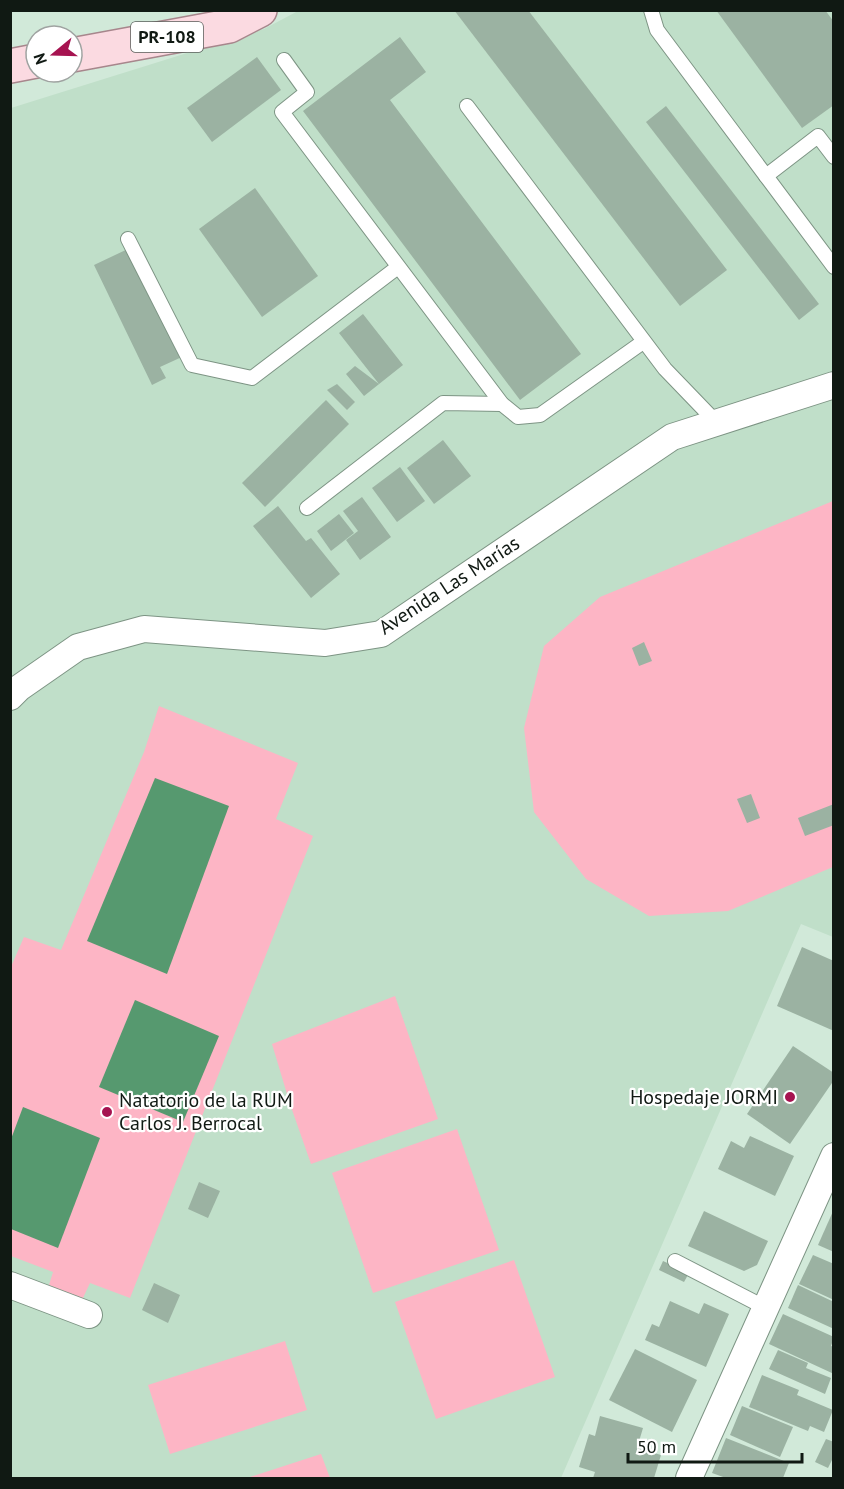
<svg xmlns="http://www.w3.org/2000/svg" width="844" height="1489" font-family="'PT Sans',sans-serif">
  <rect width="100%" height="100%" fill="#d1e9d9"/>
  <polygon fill="#c0dfc9" points="298,11 833,11 833,937 801,924 561,1478 11,1478 11,108 264,29"/>
  <g fill="#fdb5c5">
    <polygon points="833,501 833,867 728,911 649,916 586,879 534,812 524,728 544,646 600,597"/>
    <polygon points="159,706 298,763 276,819 313,836 130,1298 90,1283 82,1300 49,1285 53,1272 11,1256 10,969 24,937 61,950 144,752"/>
    <polygon points="395,996 438,1119 311,1164 290,1104 272,1044"/>
    <polygon points="457,1129 499,1250 373,1293 332,1173"/>
    <polygon points="514,1260 555,1377 436,1419 395,1302"/>
    <polygon points="285,1341 307,1410 170,1454 148,1385"/>
    <polygon points="321,1454 330,1478 247,1478"/>
  </g>
  <g fill="#56996f">
    <polygon points="155,778 229,806 167,974 87,941"/>
    <polygon points="135,1000 219,1036 183,1122 99,1087"/>
    <polygon points="23,1107 100,1138 58,1248 11,1229 11,1139"/>
  </g>
  <g fill="#9bb2a2">
    <polygon points="454,10 528,10 727,270 680,306"/>
    <polygon points="716,10 825,10 834,22 834,105 802,128"/>
    <polygon points="400,37 426,72 390,100 581,354 520,400 303,111"/>
    <polygon points="257,57 281,90 212,142 187,108"/>
    <polygon points="666,106 819,304 799,320 646,122"/>
    <polygon points="255,188 318,276 262,317 199,229"/>
    <polygon points="132,247 184,356 160,367 166,378 152,385 94,265"/>
    <polygon points="363,314 403,365 364,396 346,374 355,366 379,384 339,333"/>
    <polygon points="337,384 355,402 347,410 327,390"/>
    <polygon points="326,400 349,424 265,507 242,483"/>
    <polygon points="443,440 471,476 434,504 407,468"/>
    <polygon points="400,467 425,501 397,522 372,488"/>
    <polygon points="362,497 391,537 360,560 346,540 358,531 343,511"/>
    <polygon points="278,506 306,541 311,538 340,574 311,598 253,526"/>
    <polygon points="339,514 354,533 331,551 317,531"/>
    <polygon points="644,642 652,661 639,666 632,648"/>
    <polygon points="751,794 760,818 747,823 737,799"/>
    <polygon points="834,804 834,825 805,836 798,818"/>
    <polygon points="802,947 834,961 834,1031 777,1006"/>
    <polygon points="793,1046 834,1073 834,1080 790,1144 747,1114"/>
    <polygon points="750,1136 794,1156 775,1196 718,1169 731,1141 744,1148"/>
    <polygon points="199,1182 220,1191 208,1218 188,1209"/>
    <polygon points="834,1209 834,1252 818,1245"/>
    <polygon points="704,1211 768,1241 757,1265 744,1271 688,1246"/>
    <polygon points="813,1255 834,1264 834,1300 799,1284"/>
    <polygon points="663,1261 689,1273 684,1282 659,1270"/>
    <polygon points="154,1283 180,1295 168,1323 142,1310"/>
    <polygon points="798,1285 834,1302 834,1329 788,1308"/>
    <polygon points="670,1301 699,1314 704,1303 729,1314 706,1367 645,1340 652,1324 659,1327"/>
    <polygon points="783,1314 834,1337 831,1346 834,1347 834,1374 769,1344"/>
    <polygon points="635,1349 697,1380 672,1432 609,1400"/>
    <polygon points="778,1350 808,1363 806,1368 831,1378 825,1394 769,1369"/>
    <polygon points="762,1375 799,1390 797,1395 833,1410 824,1432 810,1426 808,1431 749,1407"/>
    <polygon points="742,1406 793,1427 780,1457 730,1435"/>
    <polygon points="600,1416 643,1428 637,1448 661,1455 654,1478 593,1478 595,1472 579,1467 589,1434 595,1436"/>
    <polygon points="726,1438 789,1463 783,1478 726,1478 712,1473"/>
    <polygon points="826,1439 834,1442 834,1456 828,1468 815,1462"/>
  </g>
  <g fill="none" stroke-linecap="round" stroke-linejoin="round">
    <defs>
      <g id="service">
        <polyline points="651,10 657,30 834,267"/>
        <polyline points="284,60 307,92 282,112 502,404 518,417 540,415 643,342"/>
        <polyline points="467,106 665,369 717,423"/>
        <polyline points="766,176 818,136 834,157"/>
        <polyline points="128,239 192,365 252,378 398,267"/>
        <polyline points="307,508 443,403 502,404"/>
        <polyline points="675,1261 766,1308"/>
      </g>
      <g id="minor">
        <polyline points="10,697 19,688 78,647 144,629 325,643 381,634 672,437 834,385"/>
        <polyline points="10,1285 89,1315"/>
        <polyline points="689,1478 834,1156"/>
      </g>
      <g id="primary">
        <polyline points="72,55 229,26 260,10"/>
        <polyline points="10,66 36,61"/>
      </g>
    </defs>
    <use href="#service" stroke="#7d9484" stroke-width="16"/>
    <use href="#minor" stroke="#7d9484" stroke-width="28"/>
    <use href="#primary" stroke="#a7868c" stroke-width="36"/>
    <use href="#service" stroke="#fff" stroke-width="14"/>
    <use href="#minor" stroke="#fff" stroke-width="26"/>
    <use href="#primary" stroke="#fbdae1" stroke-width="33"/>
  </g>
  <g fill="#a61350" stroke="#fff" stroke-width="2">
    <circle cx="790" cy="1097" r="6"/>
    <circle cx="107" cy="1112" r="6"/>
  </g>
  <g text-anchor="middle" stroke-width="4.5" stroke-linejoin="round" paint-order="stroke">
    <rect fill="#fff" stroke="#585e5a" stroke-width="1.5" x="131" y="22" width="72" height="30" rx="4.5"/>
    <g font-size="18" font-weight="bold" fill="#101913">
      <text x="167" y="43">PR-108</text>
    </g>
    <g font-size="20" fill="#101913" stroke="#fff">
      <text transform="translate(449 585) rotate(-33)" y="7">Avenida Las Marías</text>
    </g>
    <g font-size="20" fill="#101913" stroke="#fff" text-anchor="end">
      <text x="778" y="1104">Hospedaje JORMI</text>
      <text x="119" y="1107" text-anchor="start">Natatorio de la RUM<tspan x="119" dy="23">Carlos J. Berrocal</tspan></text>
    </g>
  </g>
  <rect width="844" height="1489" fill="none" stroke="#101913" stroke-width="24"/>
  <g transform="translate(54 54) rotate(251)"><circle r="28" fill="#ffffff" stroke="#9fa3a1" stroke-width="1.5"/>
  <path d="M0-4.5L10 22L0 15L-10 22Z" fill="#a61350"/>
  <text y="-9" font-size="16" font-weight="bold" text-anchor="middle" fill="#101913">N</text>
  </g>
  <path d="M628 1453v9h174v-9" fill="none" stroke="#101913" stroke-width="3"/>
  <text x="637" y="1453" font-size="18" fill="#101913" stroke="#ffffff" stroke-width="4.5" paint-order="stroke">50 m</text>
</svg>
